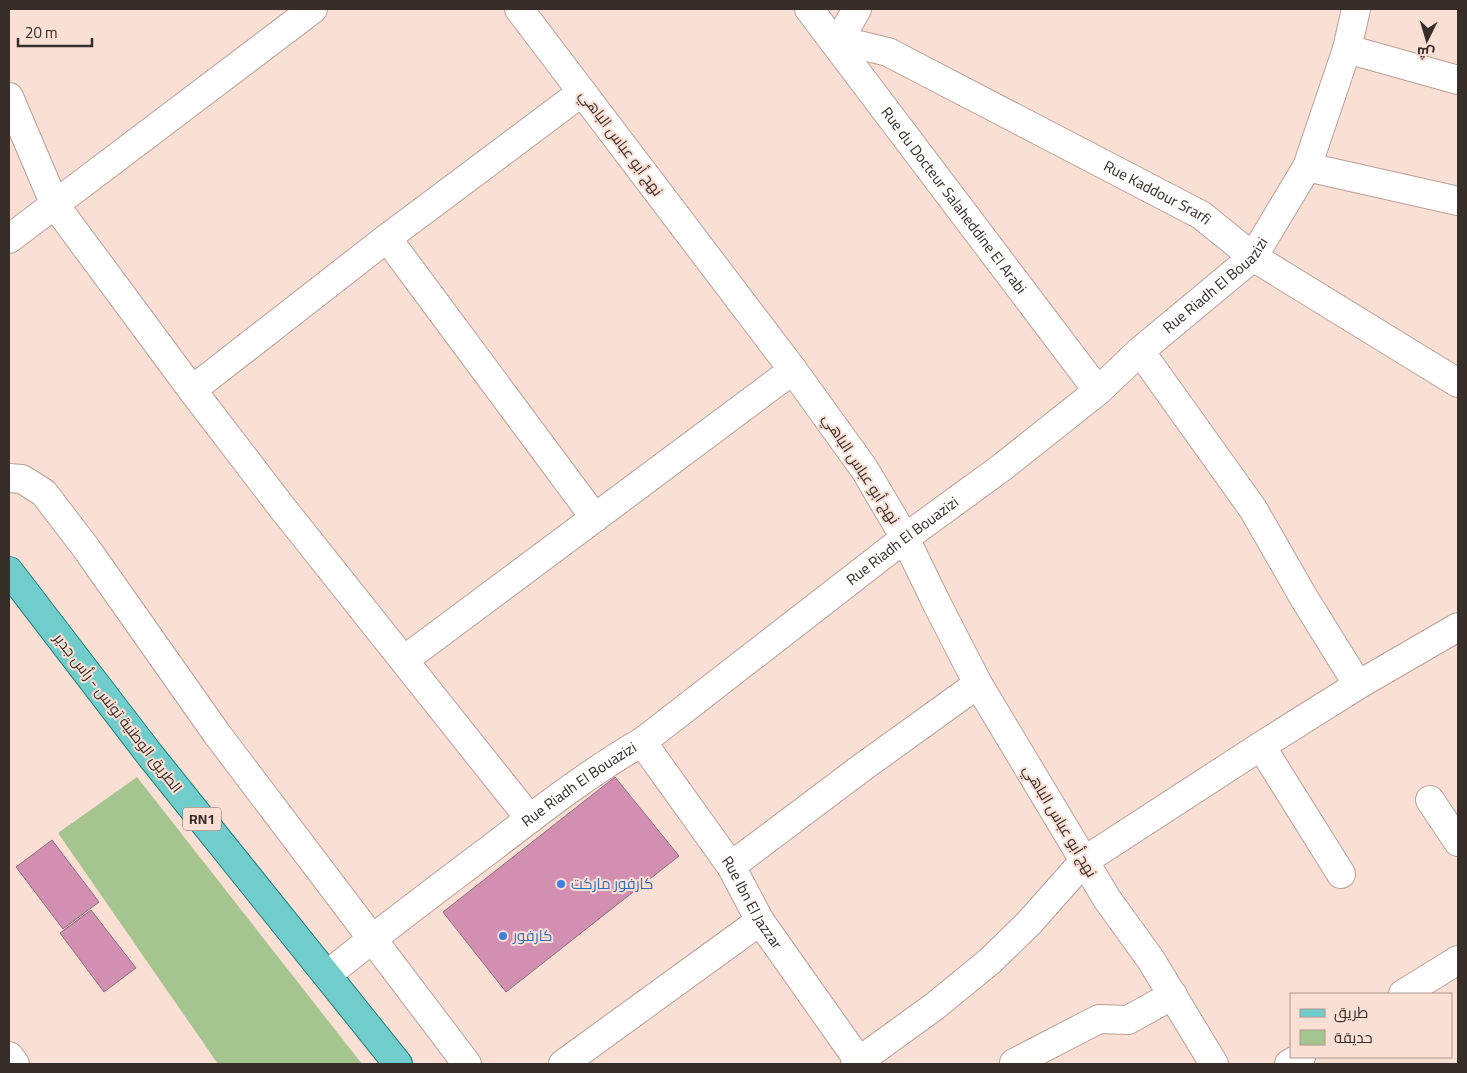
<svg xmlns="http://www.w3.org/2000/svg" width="1467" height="1073" font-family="Georgia,Cairo,serif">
  <rect width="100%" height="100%" fill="#fadfd4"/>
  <polygon fill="#a4c590" points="137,777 362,1064 218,1064 58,833"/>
  <g fill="#d28fb2" stroke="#8a727e">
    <polygon points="615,777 679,856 506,992 443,912"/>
    <polygon points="52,840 99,902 63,929 16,867"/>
    <polygon points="91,910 136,968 104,992 60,933"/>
  </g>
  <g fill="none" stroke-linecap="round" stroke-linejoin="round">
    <defs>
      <g id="minor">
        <polyline points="519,9 793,370 865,470 905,538 937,604 978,684 1107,899 1151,960 1214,1064"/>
        <path id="s1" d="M809 9 1098 391"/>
        <path id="s2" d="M857 9 837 44 859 45 888 52 1201 215 1253 257 1458 383"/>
        <polyline points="1347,49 1458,80"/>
        <polyline points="9,97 55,205 192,390 280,505 530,819"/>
        <polyline points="1307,167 1458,201"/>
        <polyline points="387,238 595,518"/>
        <polyline points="9,239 313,9"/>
        <polyline points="1140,351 1253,509 1304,598 1358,685"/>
        <polyline points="192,390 387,238 582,92"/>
        <polyline points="9,478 22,479 44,493 86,548 217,734 467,1064"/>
        <polyline points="404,660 793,370"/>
        <path id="s3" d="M642 742 731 866 760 921 861 1064"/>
        <polyline points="1261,746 1341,874"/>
        <polyline points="1430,800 1458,842"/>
        <polyline points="731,866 860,769 978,684"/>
        <path id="s4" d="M327 975C381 931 437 889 493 847 541 810 590 772 642 742L905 538 1001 468 1098 391 1140 351 1253 257 1307 167 1347 49 1356 9"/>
        <polyline points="1403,994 1458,960"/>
        <polyline points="9,1056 15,1064"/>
        <polyline points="1014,1063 1099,1019 1128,1020 1173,995"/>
        <polyline points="563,1064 760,921"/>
        <polyline points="855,1064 935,1006 990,961 1029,923 1084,861 1261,746 1358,685 1458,627"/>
        <polyline points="1289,1064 1301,1057"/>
      </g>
      <polyline id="major" points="9,571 150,755 398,1064"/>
    </defs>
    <use href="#minor" stroke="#b99f95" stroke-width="30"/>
    <use href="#major" stroke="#1f7f7c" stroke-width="30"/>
    <use href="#minor" stroke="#fff" stroke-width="28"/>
    <use href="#major" stroke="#71cdcb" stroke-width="28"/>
  </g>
  <g fill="#3f7fe0" stroke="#fadfd4" stroke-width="2">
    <circle cx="561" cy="884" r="5"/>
    <circle cx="503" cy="936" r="5"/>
  </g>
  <g text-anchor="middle" stroke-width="4" stroke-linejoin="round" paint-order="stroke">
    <rect fill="#fadfd4" stroke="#72625c" stroke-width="1" x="183" y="807.5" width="38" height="23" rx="4"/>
    <g font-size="14" font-weight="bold" fill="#372d29">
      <text x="202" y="824">RN1</text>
    </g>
    <g font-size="15" fill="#372d29" stroke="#fadfd4">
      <text transform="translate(621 143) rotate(53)" y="5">نهج أبو عباس الباهي</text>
      <text dy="5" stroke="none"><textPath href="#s2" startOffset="396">Rue Kaddour Srarfi</textPath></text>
      <text dy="5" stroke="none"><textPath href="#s1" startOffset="240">Rue du Docteur Salaheddine El Arabi</textPath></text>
      <text dy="5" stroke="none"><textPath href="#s4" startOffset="1126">Rue Riadh El Bouazizi</textPath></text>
      <text transform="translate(861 469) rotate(57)" y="5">نهج أبو عباس الباهي</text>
      <text dy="5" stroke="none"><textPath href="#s4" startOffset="721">Rue Riadh El Bouazizi</textPath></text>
      <text transform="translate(118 713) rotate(52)" y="5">الطريق الوطنية تونس - رأس جدير</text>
      <text dy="5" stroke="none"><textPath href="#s4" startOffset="316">Rue Riadh El Bouazizi</textPath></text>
      <text transform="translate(1060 821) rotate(59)" y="5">نهج أبو عباس الباهي</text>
      <text dy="5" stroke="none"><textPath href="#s3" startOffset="195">Rue Ibn El Jazzar</textPath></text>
    </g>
    <g font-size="15" fill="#366cbe" stroke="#fadfd4" text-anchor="start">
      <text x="571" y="889">كارفور ماركت</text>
      <text x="513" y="941">كارفور</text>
    </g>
  </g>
  <rect width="1467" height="1073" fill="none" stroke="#372d29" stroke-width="20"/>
  <rect x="1290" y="993" width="162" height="65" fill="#fadfd4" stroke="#ac9890"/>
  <rect x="1300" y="1009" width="25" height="8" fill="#71cdcb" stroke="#ac9890"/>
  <text x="1334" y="1018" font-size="15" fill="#372d29">طريق</text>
  <rect x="1300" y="1030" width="25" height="15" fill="#a4c590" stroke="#ac9890"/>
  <text x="1334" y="1043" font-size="15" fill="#372d29">حديقة</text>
  <g transform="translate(1427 40) rotate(185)" stroke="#fadfd4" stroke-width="4" paint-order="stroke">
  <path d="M0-4L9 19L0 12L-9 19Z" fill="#372d29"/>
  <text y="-8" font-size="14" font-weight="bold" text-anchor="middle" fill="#372d29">ش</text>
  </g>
  <path d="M18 38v8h74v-8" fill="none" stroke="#372d29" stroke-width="2.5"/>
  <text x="25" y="38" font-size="15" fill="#372d29" stroke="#fadfd4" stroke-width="4" paint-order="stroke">20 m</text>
</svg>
